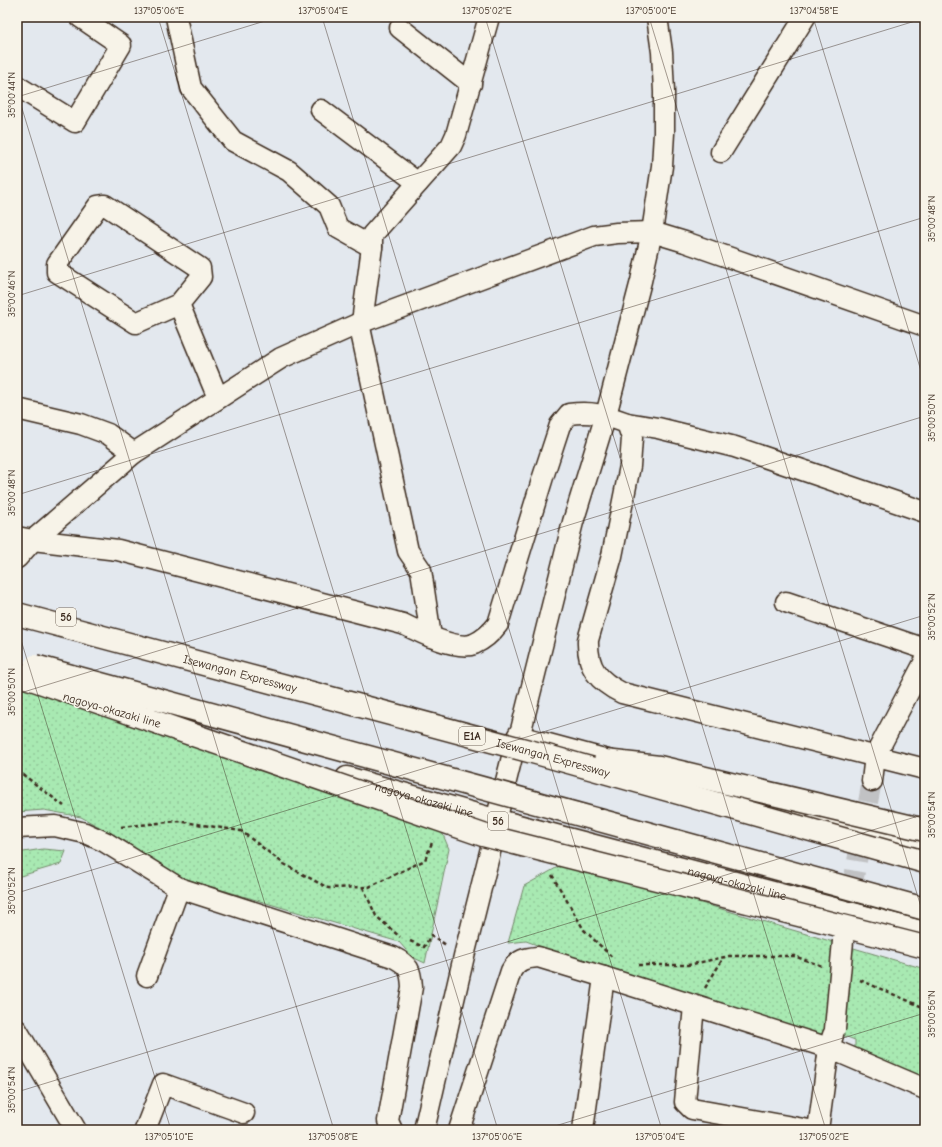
<svg xmlns="http://www.w3.org/2000/svg" width="942" height="1147" font-family="'Comic Neue',sans-serif">
  <defs>
    <pattern id="grass-dots" width="8" height="8" patternUnits="userSpaceOnUse"><rect width="8" height="8" fill="#a8e9b2"/><path d="M2 2h.1M6 6h.1" fill="none" stroke="#92c899" stroke-width="1.8" stroke-linecap="round"/></pattern>
  </defs>
  <rect width="100%" height="100%" fill="#e3e8ee"/>
  <filter id="ink" filterUnits="userSpaceOnUse"><feTurbulence type="fractalNoise" baseFrequency=".025" numOctaves="2"/><feDisplacementMap in="SourceGraphic" scale="8" xChannelSelector="R" yChannelSelector="G"/><feConvolveMatrix kernelMatrix="1 2 1 2 8 2 1 2 1" color-interpolation-filters="sRGB"/></filter>
  <g filter="url(#ink)">
    <g fill="url(#grass-dots)" stroke="#728a68">
      <polygon points="17,678 434,813 449,849 425,963 412,957 399,942 195,882 164,871 125,841 81,817 44,810 17,812"/>
      <polygon points="43,849 66,851 61,864 17,877 17,853"/>
      <polygon points="565,863 925,969 925,1089 855,1050 855,1040 834,1032 814,1046 526,941 508,943 524,886"/>
    </g>
    <g fill="none" stroke-linecap="round" stroke-linejoin="round">
      <polyline stroke="#c1c2c4" stroke-width="20" stroke-dasharray="20 10" stroke-linecap="butt" points="846,920 872,781"/>
      <defs>
        <g id="minor">
          <polyline points="176,17 191,88 233,141 289,171 329,206 338,228 372,247"/>
          <polyline points="400,28 471,84"/>
          <polyline points="17,86 75,122 121,45 80,17"/>
          <polyline points="321,110 418,183"/>
          <polyline points="721,152 805,17"/>
          <polyline points="179,304 136,323 57,272 57,264 98,206 105,205 200,268 201,277 179,304 218,398"/>
          <polyline points="362,322 372,247 372,235 451,146 456,135 489,17"/>
          <polyline points="359,323 408,551 421,570 431,637"/>
          <polyline points="17,409 81,424 108,434 134,453"/>
          <polyline points="627,423 658,428 735,447 925,512"/>
          <path d="M17 537 33 540 118 550 403 624C419 632 457 651 474 644 483 640 492 632 498 624L543 477 560 425 569 414C592 411 605 415 627 423L632 438 630 466 612 556 588 640C587 668 598 681 622 693L925 769"/>
          <polyline points="17,558 33,540 134,453 281,358 362,322 594,236 617,233 652,232 685,242 925,326"/>
          <polyline points="786,602 925,649"/>
          <polyline points="872,781 875,756 925,661"/>
          <path d="M17 828 55 826 85 833 105 842 179 888 393 957C409 965 411 970 412 987L388 1121 392 1130"/>
          <polyline points="147,976 179,888"/>
          <polyline points="694,1006 685,1102 692,1109 809,1130"/>
          <polyline points="17,1030 76,1130"/>
          <polyline points="145,1130 163,1084 244,1113"/>
          <polyline points="424,1130 464,956 495,832 496,821 517,737 521,730 573,522 606,415 641,281 652,232 662,166 664,133 664,92 662,52 657,17"/>
          <path d="M459 1130 511 971C518 959 526 958 538 957L604 977 829 1048 925 1089"/>
          <polyline points="583,1130 604,977"/>
          <polyline points="818,1130 829,1048 833,1035"/>
        </g>
        <g id="major">
          <polyline points="519,737 623,765"/>
          <path id="s1" d="M347 778 484 817 925 933"/>
          <polyline points="701,787 925,850"/>
        </g>
      </defs>
      <use href="#minor" stroke="#3b2a1e" stroke-width="23"/>
      <use href="#major" stroke="#3b2a1e" stroke-width="25"/>
      <g stroke="#3b2a1e" stroke-width="2.5" stroke-dasharray="4 3" stroke-linecap="butt">
        <polyline points="17,770 64,806"/>
        <polyline points="121,827 178,821 241,831 284,864 328,888 369,887 425,860 433,840"/>
        <polyline points="552,875 584,930 612,957"/>
        <polyline points="363,887 376,916 400,937"/>
        <polyline points="410,941 424,947 431,935 446,945"/>
        <polyline points="638,965 688,965 729,956 794,956 822,966"/>
        <polyline points="860,980 925,1008"/>
        <polyline points="705,988 724,957"/>
      </g>
      <use href="#minor" stroke="#f7f3e8" stroke-width="20"/>
      <use href="#major" stroke="#f7f3e8" stroke-width="22"/>
      <defs>
        <polyline id="minor-bridge" points="835,1029 843,941"/>
        <g id="highway-bridge">
          <path id="s2" d="M17 614 540 754 925 862"/>
          <polyline points="35,666 925,909"/>
          <polyline points="17,674 483,835 925,947"/>
          <polyline points="605,761 659,767 925,830"/>
        </g>
      </defs>
      <use href="#minor-bridge" stroke="#3b2a1e" stroke-width="23" stroke-linecap="butt"/>
      <use href="#highway-bridge" stroke="#3b2a1e" stroke-width="25" stroke-linecap="butt"/>
      <use href="#minor-bridge" stroke="#f7f3e8" stroke-width="20"/>
      <use href="#highway-bridge" stroke="#f7f3e8" stroke-width="22"/>
    </g>
  </g>
  <path fill="none" stroke="#3b2a1e" stroke-width="1" stroke-opacity="0.45" d="M158 17 498 1130M322 17 662 1130M485 17 826 1130M649 17 925 920M813 17 925 384M17 92 334 1130M17 97 278 17M17 296 925 18M17 495 925 217M17 627 171 1130M17 694 925 416M17 893 925 615M17 1092 925 814M542 1130 925 1013"/>
  <g text-anchor="middle" stroke-width="3" stroke-linejoin="round" paint-order="stroke">
    <g fill="#f7f3e8" stroke="#73665b" stroke-width="1">
      <rect x="56" y="608" width="20" height="18" rx="3"/>
      <rect x="459" y="727" width="26" height="18" rx="3"/>
      <rect x="488" y="812" width="20" height="18" rx="3"/>
    </g>
    <g font-size="11" font-weight="bold" fill="#3b2a1e">
      <text x="66" y="621">56</text>
      <text x="472" y="740">E1A</text>
      <text x="498" y="825">56</text>
    </g>
    <g font-size="12" fill="#3b2a1e" stroke="#f7f3e8">
      <text dy="4" stroke="none"><textPath href="#s2" startOffset="231">Isewangan Expressway</textPath></text>
      <text transform="translate(112 710) rotate(16)" y="4">nagoya-okazaki line</text>
      <text dy="4" stroke="none"><textPath href="#s2" startOffset="555">Isewangan Expressway</textPath></text>
      <text dy="4" stroke="none"><textPath href="#s1" startOffset="80">nagoya-okazaki line</textPath></text>
      <text dy="4" stroke="none"><textPath href="#s1" startOffset="404">nagoya-okazaki line</textPath></text>
    </g>
  </g>
  <rect width="942" height="1147" fill="none" stroke="#f7f3e8" stroke-width="44"/>
  <rect x="22" y="22" width="898" height="1103" fill="none" stroke="#3b2a1e" stroke-width="1.5"/>
  <g font-size="10" text-anchor="middle" fill="#3b2a1e">
    <text x="159" y="14">137°05'06"E</text>
    <text x="323" y="14">137°05'04"E</text>
    <text x="487" y="14">137°05'02"E</text>
    <text x="651" y="14">137°05'00"E</text>
    <text x="814" y="14">137°04'58"E</text>
    <text transform="translate(11 95) rotate(-90)" y="4">35°00'44"N</text>
    <text transform="translate(931 219) rotate(-90)" y="4">35°00'48"N</text>
    <text transform="translate(11 294) rotate(-90)" y="4">35°00'46"N</text>
    <text transform="translate(931 418) rotate(-90)" y="4">35°00'50"N</text>
    <text transform="translate(11 493) rotate(-90)" y="4">35°00'48"N</text>
    <text transform="translate(931 617) rotate(-90)" y="4">35°00'52"N</text>
    <text transform="translate(11 692) rotate(-90)" y="4">35°00'50"N</text>
    <text transform="translate(931 815) rotate(-90)" y="4">35°00'54"N</text>
    <text transform="translate(11 891) rotate(-90)" y="4">35°00'52"N</text>
    <text transform="translate(931 1014) rotate(-90)" y="4">35°00'56"N</text>
    <text transform="translate(11 1090) rotate(-90)" y="4">35°00'54"N</text>
    <text x="169" y="1140">137°05'10"E</text>
    <text x="333" y="1140">137°05'08"E</text>
    <text x="497" y="1140">137°05'06"E</text>
    <text x="660" y="1140">137°05'04"E</text>
    <text x="824" y="1140">137°05'02"E</text>
  </g>
</svg>
